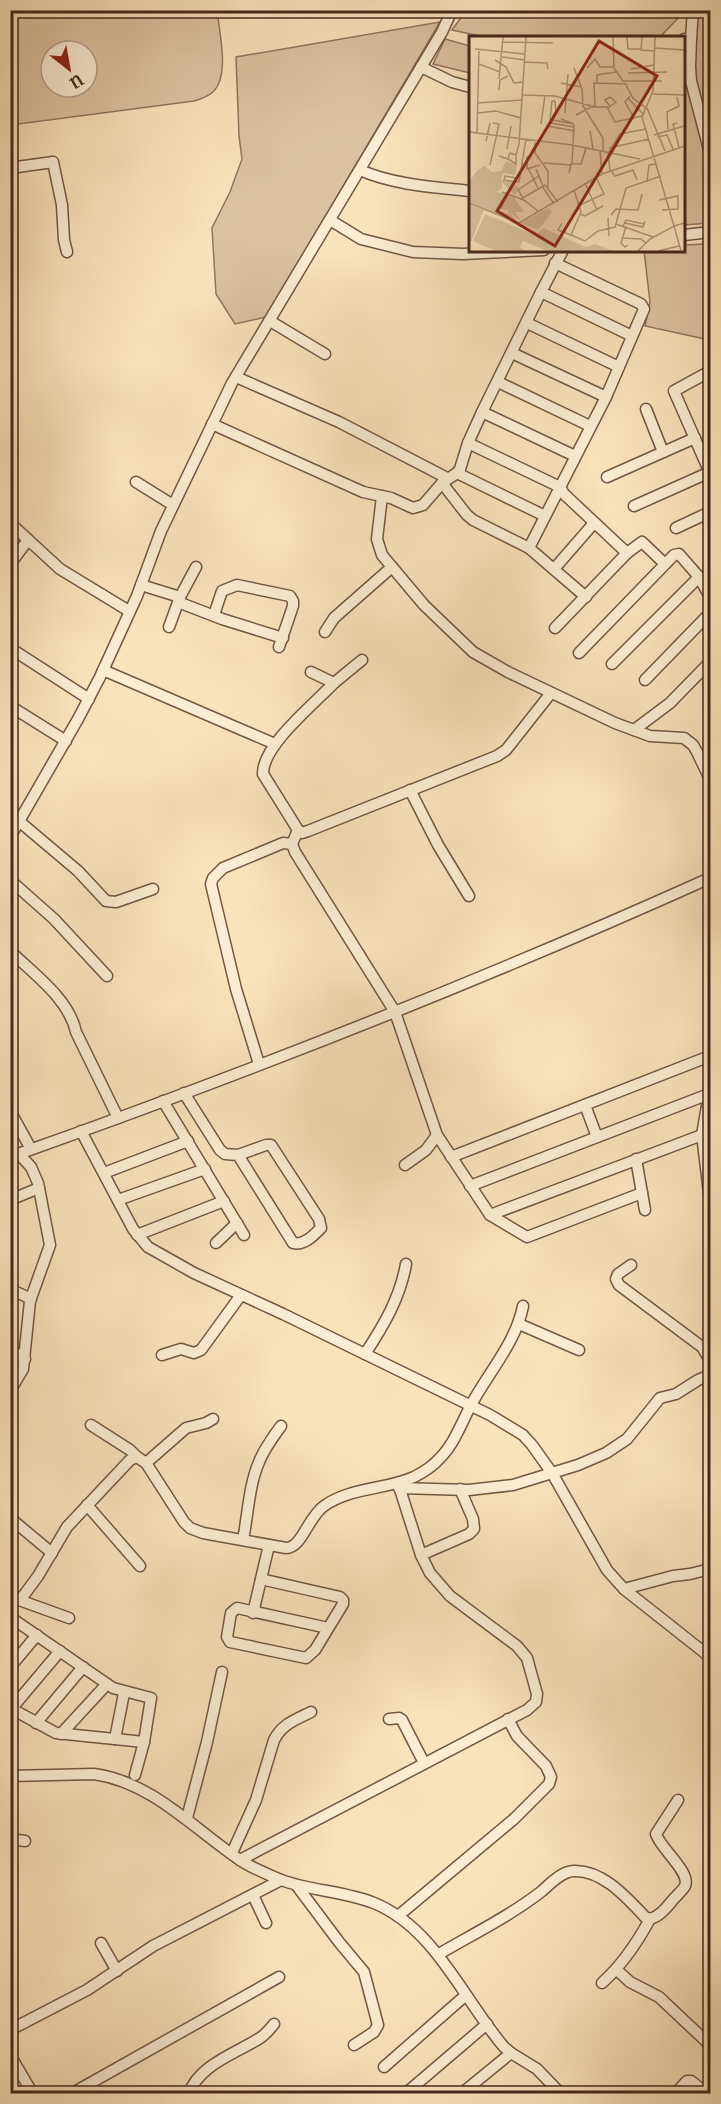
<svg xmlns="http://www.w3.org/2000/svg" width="721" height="2104" font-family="'IM FELL French Canon',serif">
  <rect width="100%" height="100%" fill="#f9e3bb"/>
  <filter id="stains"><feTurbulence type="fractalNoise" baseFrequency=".00333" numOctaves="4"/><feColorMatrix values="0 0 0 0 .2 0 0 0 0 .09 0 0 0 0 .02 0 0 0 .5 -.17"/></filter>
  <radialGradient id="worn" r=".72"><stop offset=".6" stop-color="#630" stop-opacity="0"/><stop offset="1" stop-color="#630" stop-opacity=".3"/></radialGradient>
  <g fill="#dbc3a0" stroke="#90765e" stroke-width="1.5" fill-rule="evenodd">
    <polygon points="493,10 669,10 679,17 660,37 489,38 452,30 463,15"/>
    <path d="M10 11H223L218 17C220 37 229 75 214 91 209 96 201 99 194 101L11 125ZM51 51H87V87H51Z"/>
    <polygon points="695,11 710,11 710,223 684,225 684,46 687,45"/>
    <polygon points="440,22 266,317 235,324 216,294 212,228 230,192 242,159 239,136 236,57"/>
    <polygon points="445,39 470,46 470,73 433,64"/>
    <polygon points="705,244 710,266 710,340 645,326 650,302 644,251 684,250 684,245"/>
  </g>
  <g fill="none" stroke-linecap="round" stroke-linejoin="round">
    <defs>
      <g id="minor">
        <polyline points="684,39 691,39 693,10"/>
        <polyline points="691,39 690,67 691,81 710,153"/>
        <polyline points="421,67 452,82 470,87"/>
        <polyline points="10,168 53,162 62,205 64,240 67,252"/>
        <path d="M360 170C394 185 434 187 470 191"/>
        <polyline points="330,220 361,239 413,252 463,254 544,250"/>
        <polyline points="684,235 710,232"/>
        <polyline points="541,292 632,336"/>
        <polyline points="270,321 325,354"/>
        <polyline points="527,323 619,367"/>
        <polyline points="512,353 606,397"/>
        <polyline points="705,374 674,391 710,473"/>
        <polyline points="236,377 339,422 447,478"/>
        <polyline points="498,382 590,426"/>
        <polyline points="646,409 663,452"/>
        <polyline points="482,412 575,456"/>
        <polyline points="212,424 363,492 391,498 413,508 423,505 442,483 457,473 460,469 468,443 482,412 541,292 563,250"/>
        <polyline points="468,443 560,487 564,494 627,553 642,542 665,564"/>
        <polyline points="457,473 545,516"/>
        <polyline points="607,477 695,438"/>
        <polyline points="136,482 173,505"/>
        <polyline points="442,483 467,515 473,520 529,548 586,597"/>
        <polyline points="382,496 377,539 382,555 424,605 473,652 508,672 615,723 650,736 684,738 693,745 697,752 710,779"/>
        <polyline points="634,506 710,472"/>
        <polyline points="10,523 60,569 129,611"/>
        <polyline points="676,528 710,512"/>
        <polyline points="529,548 606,397 644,309 641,304 555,263"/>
        <polyline points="10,564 28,540"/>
        <polyline points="554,569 594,523"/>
        <polyline points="141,585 180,597"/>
        <polyline points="178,602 222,619 283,638"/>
        <polyline points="214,615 222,591 237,585 290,596 293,601 293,606 279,647"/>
        <polyline points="169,627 180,597 196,567"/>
        <polyline points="555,628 627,553"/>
        <polyline points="325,632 334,618 392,567"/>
        <polyline points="10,648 89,699"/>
        <polyline points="579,653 674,555 679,554 699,577 710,597"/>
        <polyline points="612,664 699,577"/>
        <polyline points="103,670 275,744"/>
        <polyline points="645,680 710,613"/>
        <polyline points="334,683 362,660"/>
        <polyline points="10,706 66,741"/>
        <polyline points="634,730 670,703 710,662"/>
        <polyline points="410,790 438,845 469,896"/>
        <polyline points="20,822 78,871 106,901 116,902 153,889"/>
        <polyline points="298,830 292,844 295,852 395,1012 437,1135 490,1215 527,1237 642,1193"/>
        <polyline points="298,830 302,833 308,831 497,756 506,750 551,693"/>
        <path d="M298 830 263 774C262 746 314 704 334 683L311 672"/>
        <polyline points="10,837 78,719 100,677 137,596 161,531 232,383 442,32 452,10"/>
        <polyline points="10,880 54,919 107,976"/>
        <path d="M10 951C34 974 69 999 76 1032L118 1118"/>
        <polyline points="259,1064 236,989 211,884 213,878 223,868 283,843 292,844"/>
        <polyline points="710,1064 709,1094 702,1135 710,1201"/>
        <path d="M184 1093 220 1150 225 1154 238 1155 293 1243C304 1246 314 1235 321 1228L319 1219 271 1145H266L238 1155"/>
        <polyline points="163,1101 244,1235"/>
        <polyline points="585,1105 597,1137"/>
        <polyline points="10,1111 31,1149"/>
        <polyline points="81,1131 133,1229 148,1247 194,1273 283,1314 490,1415 523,1435 532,1445 552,1473 607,1570 624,1589 710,1657"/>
        <path d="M10 1157C247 1073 481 981 710 878"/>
        <polyline points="451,1157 710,1056"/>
        <polyline points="636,1159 645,1210"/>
        <polyline points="405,1165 426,1150 437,1135"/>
        <polyline points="104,1173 188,1141"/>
        <polyline points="470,1186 709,1094"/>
        <polyline points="10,1200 39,1188"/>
        <polyline points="118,1200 205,1169"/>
        <polyline points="490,1215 702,1135"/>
        <polyline points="137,1235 224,1201"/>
        <polyline points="216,1243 237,1223"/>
        <polyline points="631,1265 618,1274 616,1279 619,1285 702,1347 710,1360"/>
        <polyline points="10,1289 31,1299"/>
        <polyline points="519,1324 579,1350"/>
        <polyline points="10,1349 25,1359"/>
        <path d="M365 1354C384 1325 400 1298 406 1264"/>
        <polyline points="162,1355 181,1349 194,1353 201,1350 241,1295"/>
        <polyline points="10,1391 23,1369 30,1301 50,1245 38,1183 31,1167 19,1154"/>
        <polyline points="91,1425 130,1450 137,1457"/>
        <polyline points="146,1463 186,1428 206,1423 213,1419"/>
        <polyline points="399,1488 469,1490 513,1485 578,1465 606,1453 627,1439 660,1398 676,1394 698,1380 710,1375"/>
        <polyline points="87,1505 140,1566"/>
        <polyline points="10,1518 52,1553"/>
        <path d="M243 1540C248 1514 249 1485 259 1462 264 1449 273 1437 281 1426"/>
        <polyline points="421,1555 469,1534 474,1529 473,1519 460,1489"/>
        <polyline points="261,1579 340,1597 343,1600 343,1604 315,1650 306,1658 230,1642 227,1637 231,1613 237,1608 328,1628"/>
        <polyline points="624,1589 673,1576 690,1574 710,1569"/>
        <path d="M10 1600H19L24 1595 38 1576 67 1527 130 1460 137 1457 146 1463 184 1522 190 1528 203 1533 286 1548C302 1548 308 1517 324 1506 351 1487 385 1490 414 1477 424 1472 433 1466 440 1458 454 1444 461 1424 470 1407 487 1374 516 1343 523 1306"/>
        <polyline points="19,1600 69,1618"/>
        <polyline points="253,1613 269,1545"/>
        <polyline points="10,1617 113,1688 151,1698 144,1742 135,1775"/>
        <polyline points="10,1667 37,1635"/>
        <polyline points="10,1708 56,1733 144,1742"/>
        <polyline points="12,1708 60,1651"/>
        <polyline points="389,1719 399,1718 402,1720 424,1763"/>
        <polyline points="36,1723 83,1667"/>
        <polyline points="61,1734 107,1684"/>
        <polyline points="115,1739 124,1693"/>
        <path d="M10 1776 94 1774C152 1782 194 1829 240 1860 252 1868 267 1874 281 1880"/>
        <polyline points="187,1818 207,1742 222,1672"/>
        <polyline points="10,1839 25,1841"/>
        <path d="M232 1853 256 1800 274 1740C282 1724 295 1720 311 1712"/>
        <polyline points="240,1860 527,1710 536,1702 537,1694 527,1658 517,1646 450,1596 430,1573 421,1555 398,1483"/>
        <polyline points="297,1886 339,1942 364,1972 378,2025 374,2032 354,2045"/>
        <polyline points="253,1895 266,1923"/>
        <polyline points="398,1916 514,1819 549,1784 551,1777 546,1766 517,1736 508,1719"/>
        <polyline points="101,1943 117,1971"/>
        <path d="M439 1954C473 1934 510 1916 542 1891 550 1884 561 1872 573 1871 602 1869 627 1898 645 1917L650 1919C660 1916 666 1908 672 1901 676 1896 682 1891 685 1886 691 1872 660 1848 656 1834L678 1800"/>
        <polyline points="617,1970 630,1982 659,1997 710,2045"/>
        <path d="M602 1983C623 1964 637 1943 650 1919"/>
        <path d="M10 2030 87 1990 153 1946 281 1880C311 1891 344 1891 374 1903 435 1928 463 1999 504 2047L511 2053 537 2069 561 2094"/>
        <polyline points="10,2055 33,2094"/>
        <polyline points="384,2067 466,1995"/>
        <polyline points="71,2094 279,1977"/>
        <path d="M189 2094C198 2065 237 2053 260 2038 266 2034 270 2029 274 2024"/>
        <polyline points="405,2094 487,2024"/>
        <polyline points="461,2094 511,2053"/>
        <polyline points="675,2094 687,2081 691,2081 707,2094"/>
      </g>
    </defs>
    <use href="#minor" stroke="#735743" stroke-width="13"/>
    <use href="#minor" stroke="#fbedd3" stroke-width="10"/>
  </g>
  <g transform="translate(469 36)">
    <rect width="216" height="216" fill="#f9e3bb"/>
    <path d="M37 125 48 129 46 139 34 137 32 144 42 146 50 152 46 159 33 146V152L28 156 44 160 55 176H46L52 185 41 177 49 187 34 180 32 176 41 177 38 174 32 173 29 178 0 166V146L7 136 15 130 23 136 32 135ZM0 168 15 174 2 206 0 205ZM80 172 83 176 69 194 51 187ZM16 178 66 199 74 192 117 211 126 208 144 215H79L54 205 51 211 56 215H27L4 205Z" fill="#dbc3a0"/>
    <path fill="none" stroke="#b1987b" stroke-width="1.5" d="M144 1 145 32 154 45H193M158 1 159 13H172M173 1 172 14 185 15M186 1 184 55 173 81 205 190 216 187M34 6 84 7M185 12 216 14M6 13 55 18M33 21 55 24M26 24 37 31 45 47 53 46M55 26 78 27 79 33M10 28 31 36M105 32 113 53 114 70 134 102V115M118 32 126 23 131 31H145M162 33 185 29M159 37 198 36M30 43 34 1M128 46V39L147 36M92 47 113 51M156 47 164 62 177 72M30 54 31 44 39 40M184 58 216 59M52 59 86 60 126 71M161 60 156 66 164 80M159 62 174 78M8 67 52 64M126 71 125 47 157 48M139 72 147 66 141 61 136 64 141 70M178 72 196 115M8 77 27 75 52 82M96 77 99 38M107 79 122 71H138L146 86 173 80M92 83 105 88 103 128M84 84 81 83 83 65H86M84 84 105 88M82 87 105 91M208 87 204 88 210 111M72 88 76 59M78 90 106 95M80 90 87 78 86 65M199 93 198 76 210 70 208 61M121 95 124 113M0 96 103 109 171 123M8 97 10 13M185 99 215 90M188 101 198 99 204 113M66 104V117L79 135V151M17 105 21 87M140 112 180 103M38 113 42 90M131 114 133 138M139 116 141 135M140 116 151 98 177 93M30 120 39 123 41 117 47 119 50 108 57 1M58 120V133L71 129M39 123 47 128V119M75 127 102 129M21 129 30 88 24 87M59 132 69 152M67 133 74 150M142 135 146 140 164 134 168 144M100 137 102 128H112L117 112M36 140 47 142V146L35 144ZM47 146H50L57 103M178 146 180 129 188 128M116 147 128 174M73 150 85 168M33 156 55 164 70 176M54 162 49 154 70 140M52 163 76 149 89 166M190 164 209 160V173L193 174M0 167 50 187 133 138 216 110M111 169 135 158 127 141M32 173 38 156M111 178 116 180 134 170M142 179 147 173 169 174 173 158M139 182 140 200M93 187 89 194 102 199 112 176 105 154M156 187 174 191 176 185M147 188 184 201M154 190 157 184 175 188M157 190 152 207 156 211 159 209M102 199 116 205 129 195 146 191 157 152 192 140M153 202 172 203 177 207M169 215 181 203 205 190 212 215M189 215 210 210"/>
    <path fill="#8f2418" fill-opacity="0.15" stroke="#8f2418" stroke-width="3" d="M130 5 188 40 86 210 28 175Z"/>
    <rect width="216" height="216" fill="none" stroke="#46281b" stroke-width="3"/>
  </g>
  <rect width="721" height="2104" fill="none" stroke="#f9e3bb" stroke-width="36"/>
  <rect x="12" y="12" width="697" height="2080" fill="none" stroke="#46281b" stroke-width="3"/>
  <rect x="18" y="18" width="685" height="2068" fill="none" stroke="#46281b" stroke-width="1.5"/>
  <g transform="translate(69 69) rotate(149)"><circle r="28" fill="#fbedd3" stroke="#b39e89" stroke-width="1.5"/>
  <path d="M0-4.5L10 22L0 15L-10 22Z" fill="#8f2418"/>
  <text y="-9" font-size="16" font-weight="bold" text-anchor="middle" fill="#46281b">U</text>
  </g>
  <rect width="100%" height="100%" filter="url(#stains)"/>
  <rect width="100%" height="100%" fill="url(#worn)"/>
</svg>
